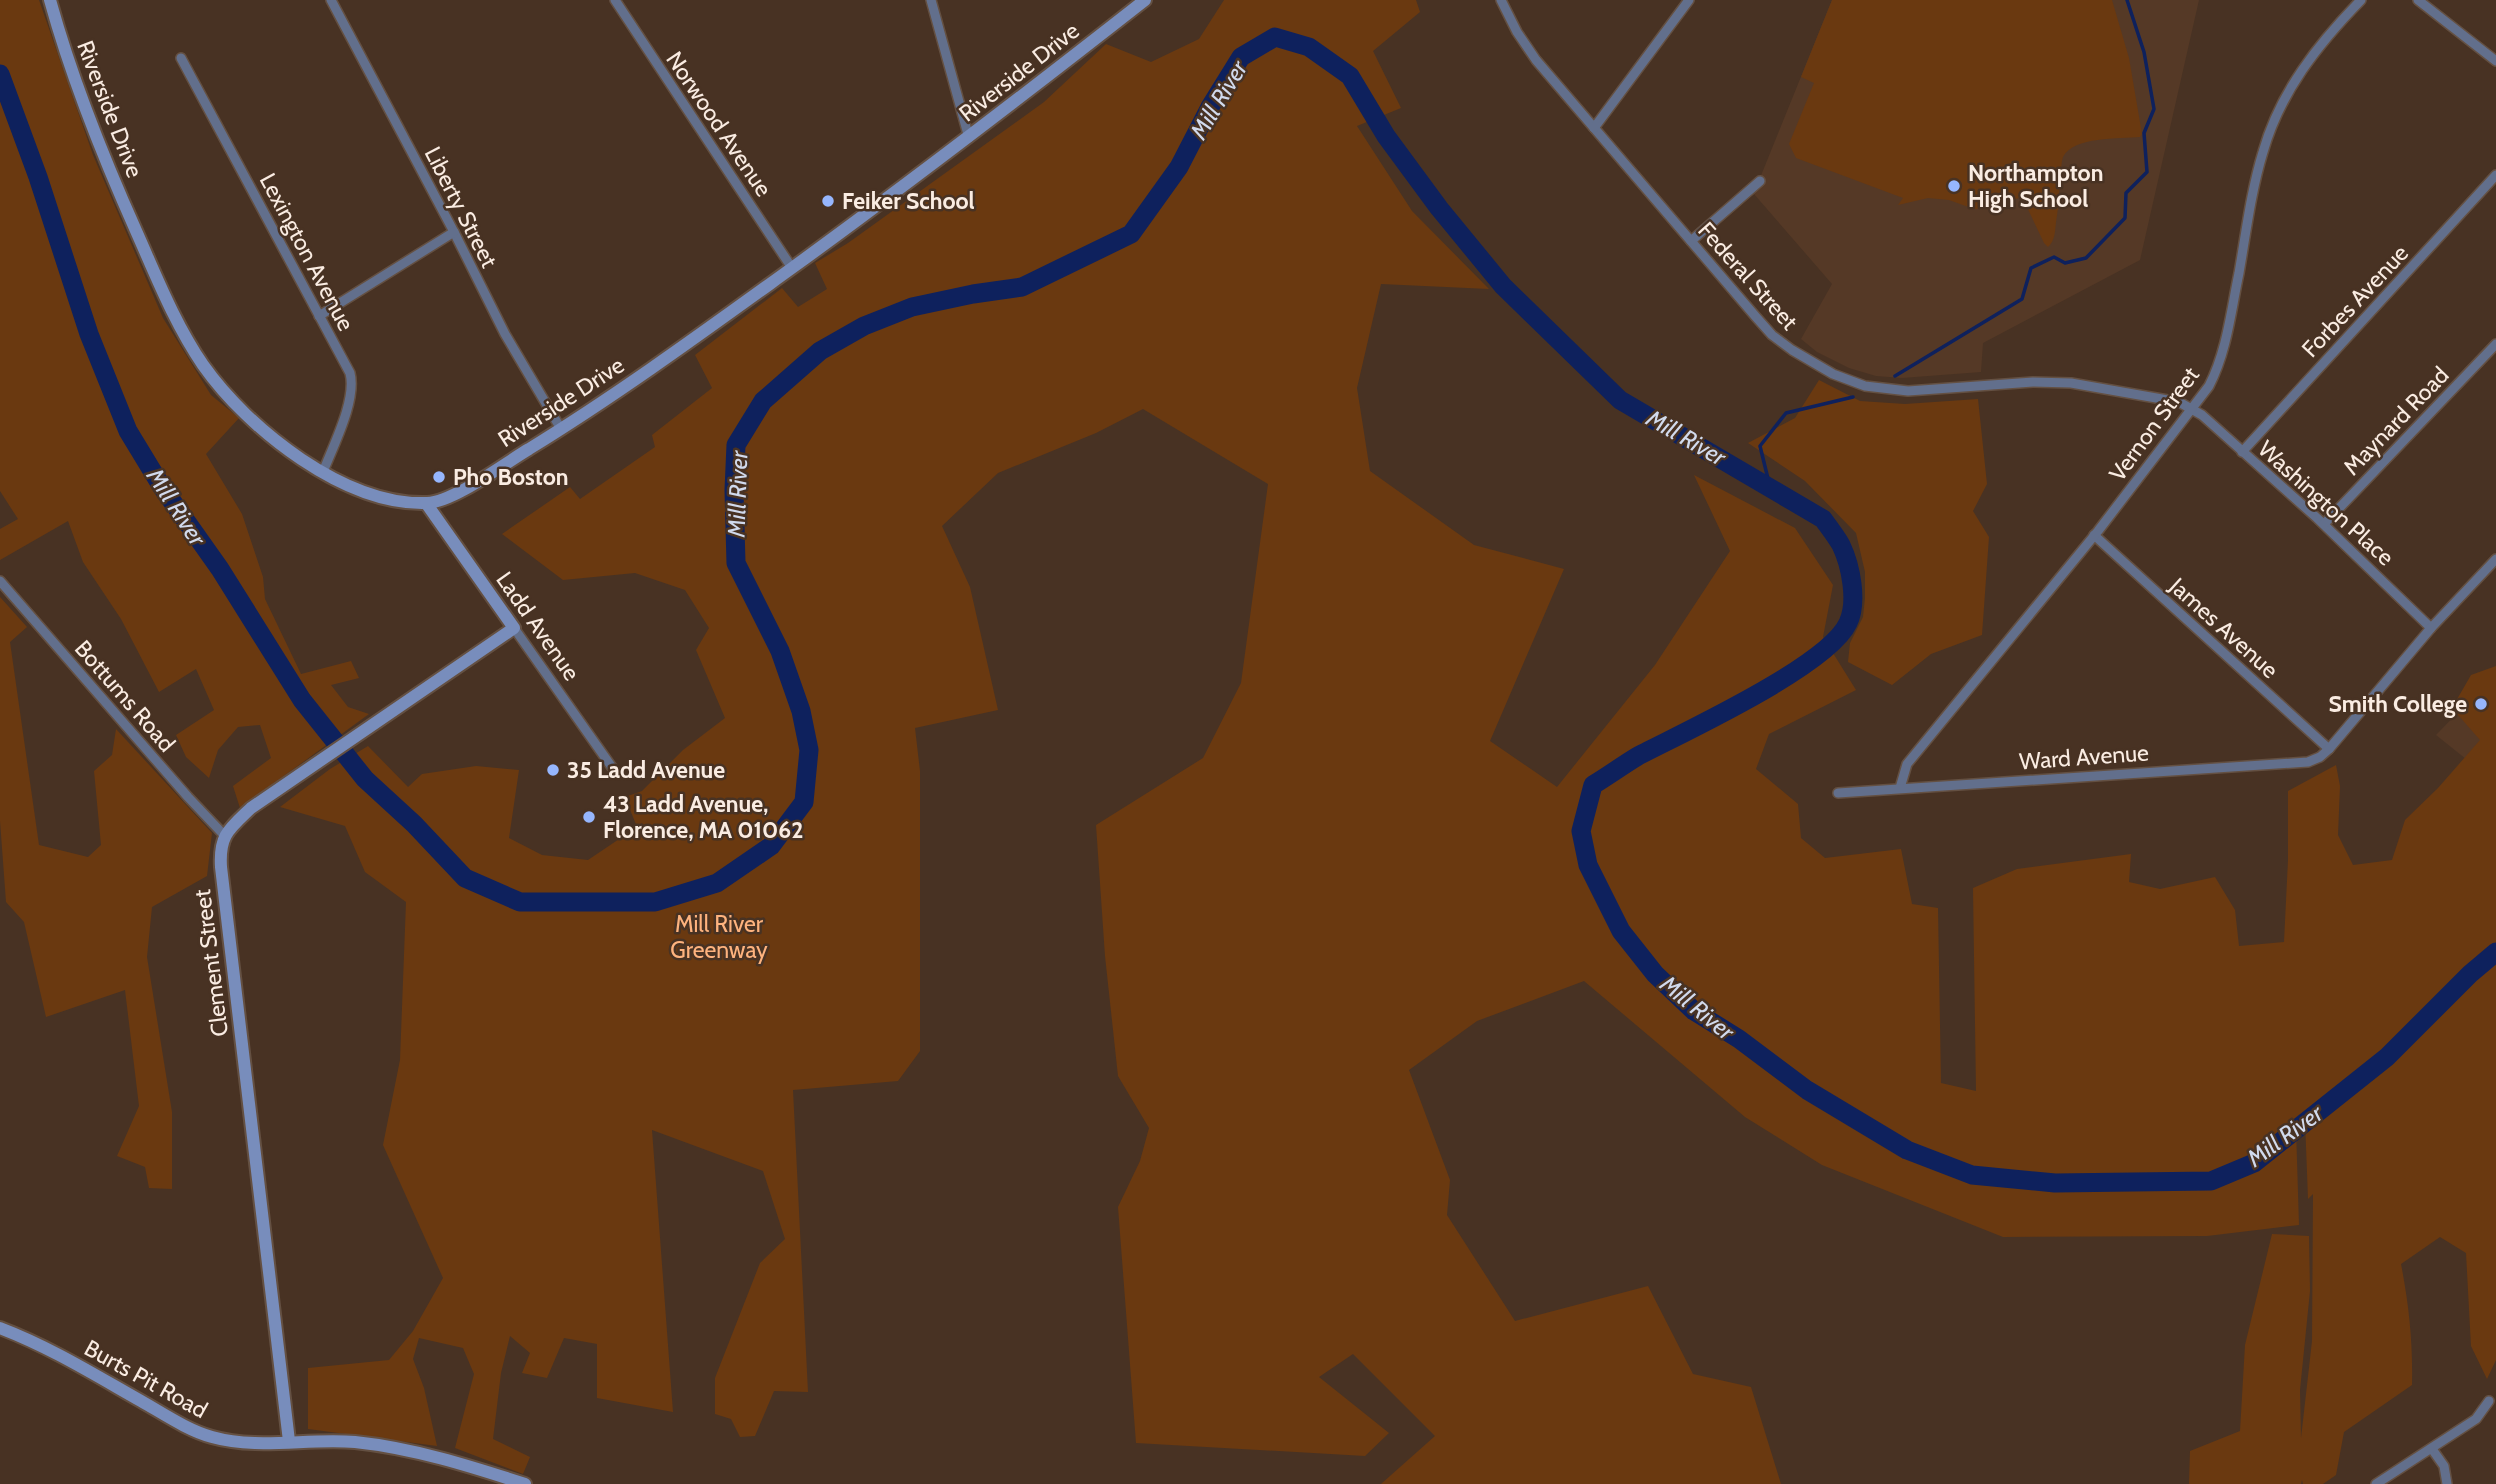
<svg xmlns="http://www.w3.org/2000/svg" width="2496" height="1484" font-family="Cabin,sans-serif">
  <rect width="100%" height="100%" fill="#483223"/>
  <g fill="#553926">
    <polygon points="1832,0 2199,0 2140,260 1983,343 1981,372 1902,378 1876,376 1849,368 1817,352 1801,339 1832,284 1754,194 1702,238 1696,232 1760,178"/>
    <polygon points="2496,673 2496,783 2436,735"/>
  </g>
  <g fill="#6a3910">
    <polygon points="0,0 39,0 93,155 163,318 211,395 239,418 206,454 242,514 263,577 265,599 301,674 351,661 359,678 331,685 348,707 369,714 240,808 233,786 271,758 260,725 238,727 218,750 209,778 186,757 176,735 214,710 196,669 159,692 121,619 83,562 68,521 0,560 0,529 18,519 0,491"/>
    <path d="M1224 0H1416L1420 12 1373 51 1401 108 1357 126 1412 211 1489 289 1381 284 1357 388 1370 471 1474 545 1564 569 1490 741 1557 787 1655 665 1730 551 1694 475 1795 528 1833 585 1823 637 1856 690 1769 734 1756 769 1798 804 1801 838 1825 858 1901 849 1912 904 1938 908 1941 1083 1976 1091 1973 888 2017 869 2131 854 2129 882 2160 889 2215 877 2235 910 2239 946 2284 942 2288 860V791L2336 765 2340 786 2338 835 2353 865 2392 860 2405 820 2438 788 2480 740 2452 708 2471 675 2496 666V1360L2487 1379 2471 1346 2466 1253 2440 1237 2401 1264C2409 1305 2413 1343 2412 1385L2344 1432 2336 1475 2323 1484H2303L2302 1480 2301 1484H2189L2190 1451 2240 1431 2245 1345 2272 1234 2309 1236 2310 1291 2300 1390 2301 1438 2312 1341 2313 1194 2308 1199 2305 1120 2296 1128 2299 1225 2207 1236 2003 1237 1822 1165 1745 1117 1584 981 1477 1021 1409 1070 1450 1180 1447 1215 1515 1321 1648 1286 1693 1374 1751 1387 1781 1484H1381L1435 1436 1353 1354 1319 1377 1389 1433 1365 1456 1136 1443 1118 1207 1140 1161 1149 1128 1118 1076 1105 956 1096 825 1203 758 1241 683 1268 484 1143 409 1096 433 998 473 942 526 970 587 998 710 915 728 920 771V1051L898 1081 793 1090 808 1392 774 1391 755 1436 740 1437 731 1419 715 1414V1378L760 1263 785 1239 763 1171 652 1130 673 1412 597 1398V1344L564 1338 547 1378 522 1373 530 1353 510 1336 501 1373 493 1439 530 1457 523 1474 455 1448 474 1374 463 1348 419 1338 413 1359 424 1388 437 1446 308 1429V1368L389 1360 413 1331 443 1278 383 1145 400 1060 406 902 365 872 345 826 280 807 330 769 368 746 408 787 422 774 476 766 519 770 509 838 542 855 588 860 637 827 625 797 642 791 683 750 725 718 696 650 709 628 685 590 635 573 563 580 502 534 570 487 580 499 655 447 652 435 712 388 695 355 782 288 798 307 827 289 815 263 848 243 1044 102 1106 44 1151 62 1199 39Z"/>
    <path d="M1832 0H2112L2129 58 2142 134 2140 137C2119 139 2074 136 2063 157 2060 164 2059 210 2056 222 2055 231 2055 241 2048 247L2044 243 2025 203 2019 198 1984 208 1974 209 1949 200 1928 198 1898 205 1903 198 1796 158 1789 144 1814 83 1801 77Z"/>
    <polygon points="1819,380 1860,401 1905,404 1978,399 1987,484 1973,511 1989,537 1982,635 1931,654 1892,685 1848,662 1850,643 1863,617 1865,598 1865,572 1856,533 1805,481 1748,443 1795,418"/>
    <polygon points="0,597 27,627 10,642 39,845 88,857 101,845 94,771 112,755 116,729 212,833 207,876 152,907 147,957 172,1112 172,1189 149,1188 145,1167 117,1156 139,1106 125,990 46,1017 24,922 6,902 0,821"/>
  </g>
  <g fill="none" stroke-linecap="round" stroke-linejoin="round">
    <g stroke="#0e215d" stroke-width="3.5">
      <polyline points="1895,376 2022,299 2031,268 2054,257 2065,263 2086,258 2125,218 2126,193 2147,172 2144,133 2154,109 2144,52 2127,0"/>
      <polyline points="1770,487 1760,446 1786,413 1853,397"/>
    </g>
    <path stroke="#0e215d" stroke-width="19" d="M0 74 38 177 89 334 128 431 162 487 220 569 302 700 365 779 414 824 465 878 520 902H655L717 883 771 846 804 802 809 750 801 711 780 651 736 563 734 490 736 445 763 401 820 351 864 326 912 307 973 294 1022 287 1131 234 1179 167 1210 107 1241 57 1275 37 1309 47 1350 76 1386 136 1439 208 1503 286 1620 400 1823 519C1829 527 1836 536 1841 545 1851 566 1858 602 1848 623 1828 666 1684 732 1638 756 1623 765 1608 776 1593 785L1581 831 1588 865 1621 931 1655 974 1694 1011 1739 1039 1807 1090 1907 1150 1972 1175 2055 1183 2211 1181 2254 1163 2387 1057 2470 974 2496 952"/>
    <defs>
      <g id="street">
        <polyline points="331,0 454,232 505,334 561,429"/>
        <polyline points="615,0 792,268"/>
        <polyline points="931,0 969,138"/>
        <polyline points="1501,0 1517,32 1536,60 1756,317 1772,335 1792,350 1833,374 1865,386 1908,391 2033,382 2071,383 2179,402 2202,415 2317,518 2431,628"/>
        <polyline points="2418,0 2496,61"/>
        <path d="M181 58 350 373C357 400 333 446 323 472"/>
        <polyline points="1594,128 1689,0"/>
        <polyline points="1691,241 1760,181"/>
        <polyline points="319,316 454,232"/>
        <polyline points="2242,452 2496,175"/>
        <polyline points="2324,524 2496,344"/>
        <polyline points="2094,535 2329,749"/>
        <polyline points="0,581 188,797 224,835"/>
        <polyline points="514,628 616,773"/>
        <path d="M1900 788 1907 764 2098 531 2209 386C2227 351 2231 311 2239 273 2246 233 2251 191 2263 152 2280 92 2318 44 2361 0"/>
        <polyline points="1838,793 2308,762 2320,757 2329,749 2431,628 2496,559"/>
        <polyline points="2432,1449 2444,1466 2447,1484"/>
        <polyline points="2376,1484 2476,1419 2489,1401"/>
      </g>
      <g id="secondary">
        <path d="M50 0C72 80 103 157 137 233 157 278 175 324 203 365 248 429 345 506 427 503 454 502 505 463 529 449 620 393 706 330 792 268 912 181 1029 91 1145 0"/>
        <path d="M0 1328C50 1347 95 1375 141 1401 164 1414 187 1430 212 1437 258 1450 307 1438 355 1442 413 1448 470 1466 525 1484"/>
        <path d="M289 1441 221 867C219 835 229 829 251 808L514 628 426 503"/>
      </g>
    </defs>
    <use href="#street" stroke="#645042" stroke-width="12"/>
    <use href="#secondary" stroke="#645042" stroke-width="16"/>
    <use href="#street" stroke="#626f8c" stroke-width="9"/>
    <use href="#secondary" stroke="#788dbc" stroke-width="12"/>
  </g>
  <g fill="#96b6fd" stroke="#483223" stroke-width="2.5">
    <circle cx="1954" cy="186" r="7"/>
    <circle cx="828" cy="201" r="7"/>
    <circle cx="439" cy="477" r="7"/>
    <circle cx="2481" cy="704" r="7"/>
    <circle cx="553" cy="770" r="7"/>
    <circle cx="589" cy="817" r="7"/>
  </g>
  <g text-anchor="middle" stroke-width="5" stroke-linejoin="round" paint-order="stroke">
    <g font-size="23" fill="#faece2" stroke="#483223">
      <text transform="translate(1019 72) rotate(-38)" y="8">Riverside Drive</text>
      <text transform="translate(110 109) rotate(69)" y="8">Riverside Drive</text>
      <text transform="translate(719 124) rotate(56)" y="8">Norwood Avenue</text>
      <text transform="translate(461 207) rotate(63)" y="8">Liberty Street</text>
      <text transform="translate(307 252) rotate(62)" y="8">Lexington Avenue</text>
      <text transform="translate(1748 276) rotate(48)" y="8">Federal Street</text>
      <text transform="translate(2355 301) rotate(-47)" y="8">Forbes Avenue</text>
      <text transform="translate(561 402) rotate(-33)" y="8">Riverside Drive</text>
      <text transform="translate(2396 421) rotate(-46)" y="8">Maynard Road</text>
      <text transform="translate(2154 424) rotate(-54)" y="8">Vernon Street</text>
      <text transform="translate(2326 503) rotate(42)" y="8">Washington Place</text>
      <text transform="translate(538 626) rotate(55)" y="8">Ladd Avenue</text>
      <text transform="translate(2224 628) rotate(42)" y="8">James Avenue</text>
      <text transform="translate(125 696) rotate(49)" y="8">Bottums Road</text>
      <text transform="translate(2084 757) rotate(-4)" y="8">Ward Avenue</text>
      <text transform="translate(211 963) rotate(-97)" y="8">Clement Street</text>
      <text transform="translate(146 1379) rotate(29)" y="8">Burts Pit Road</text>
    </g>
    <g font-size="23" font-weight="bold" fill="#faece2" stroke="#483223" text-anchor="start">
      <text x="1968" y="181">Northampton<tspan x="1968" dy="26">High School</tspan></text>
      <text x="842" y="209">Feiker School</text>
      <text x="453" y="485">Pho Boston</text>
      <text x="2467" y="712" text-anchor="end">Smith College</text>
      <text x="567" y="778">35 Ladd Avenue</text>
      <text x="603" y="812">43 Ladd Avenue,<tspan x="603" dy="26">Florence, MA 01062</tspan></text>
    </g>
    <g font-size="23" fill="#feb37e" stroke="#483223">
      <text x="719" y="932">Mill River<tspan x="719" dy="26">Greenway</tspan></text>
    </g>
    <g font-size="24" font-style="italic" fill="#d1daed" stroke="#483223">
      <text transform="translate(1219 100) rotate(-59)" y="8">Mill River</text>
      <text transform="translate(1686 438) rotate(30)" y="8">Mill River</text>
      <text transform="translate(738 494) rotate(-88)" y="8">Mill River</text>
      <text transform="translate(176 507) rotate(57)" y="8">Mill River</text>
      <text transform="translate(1697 1008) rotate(39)" y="8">Mill River</text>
      <text transform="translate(2285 1136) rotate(-36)" y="8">Mill River</text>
    </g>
  </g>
</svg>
